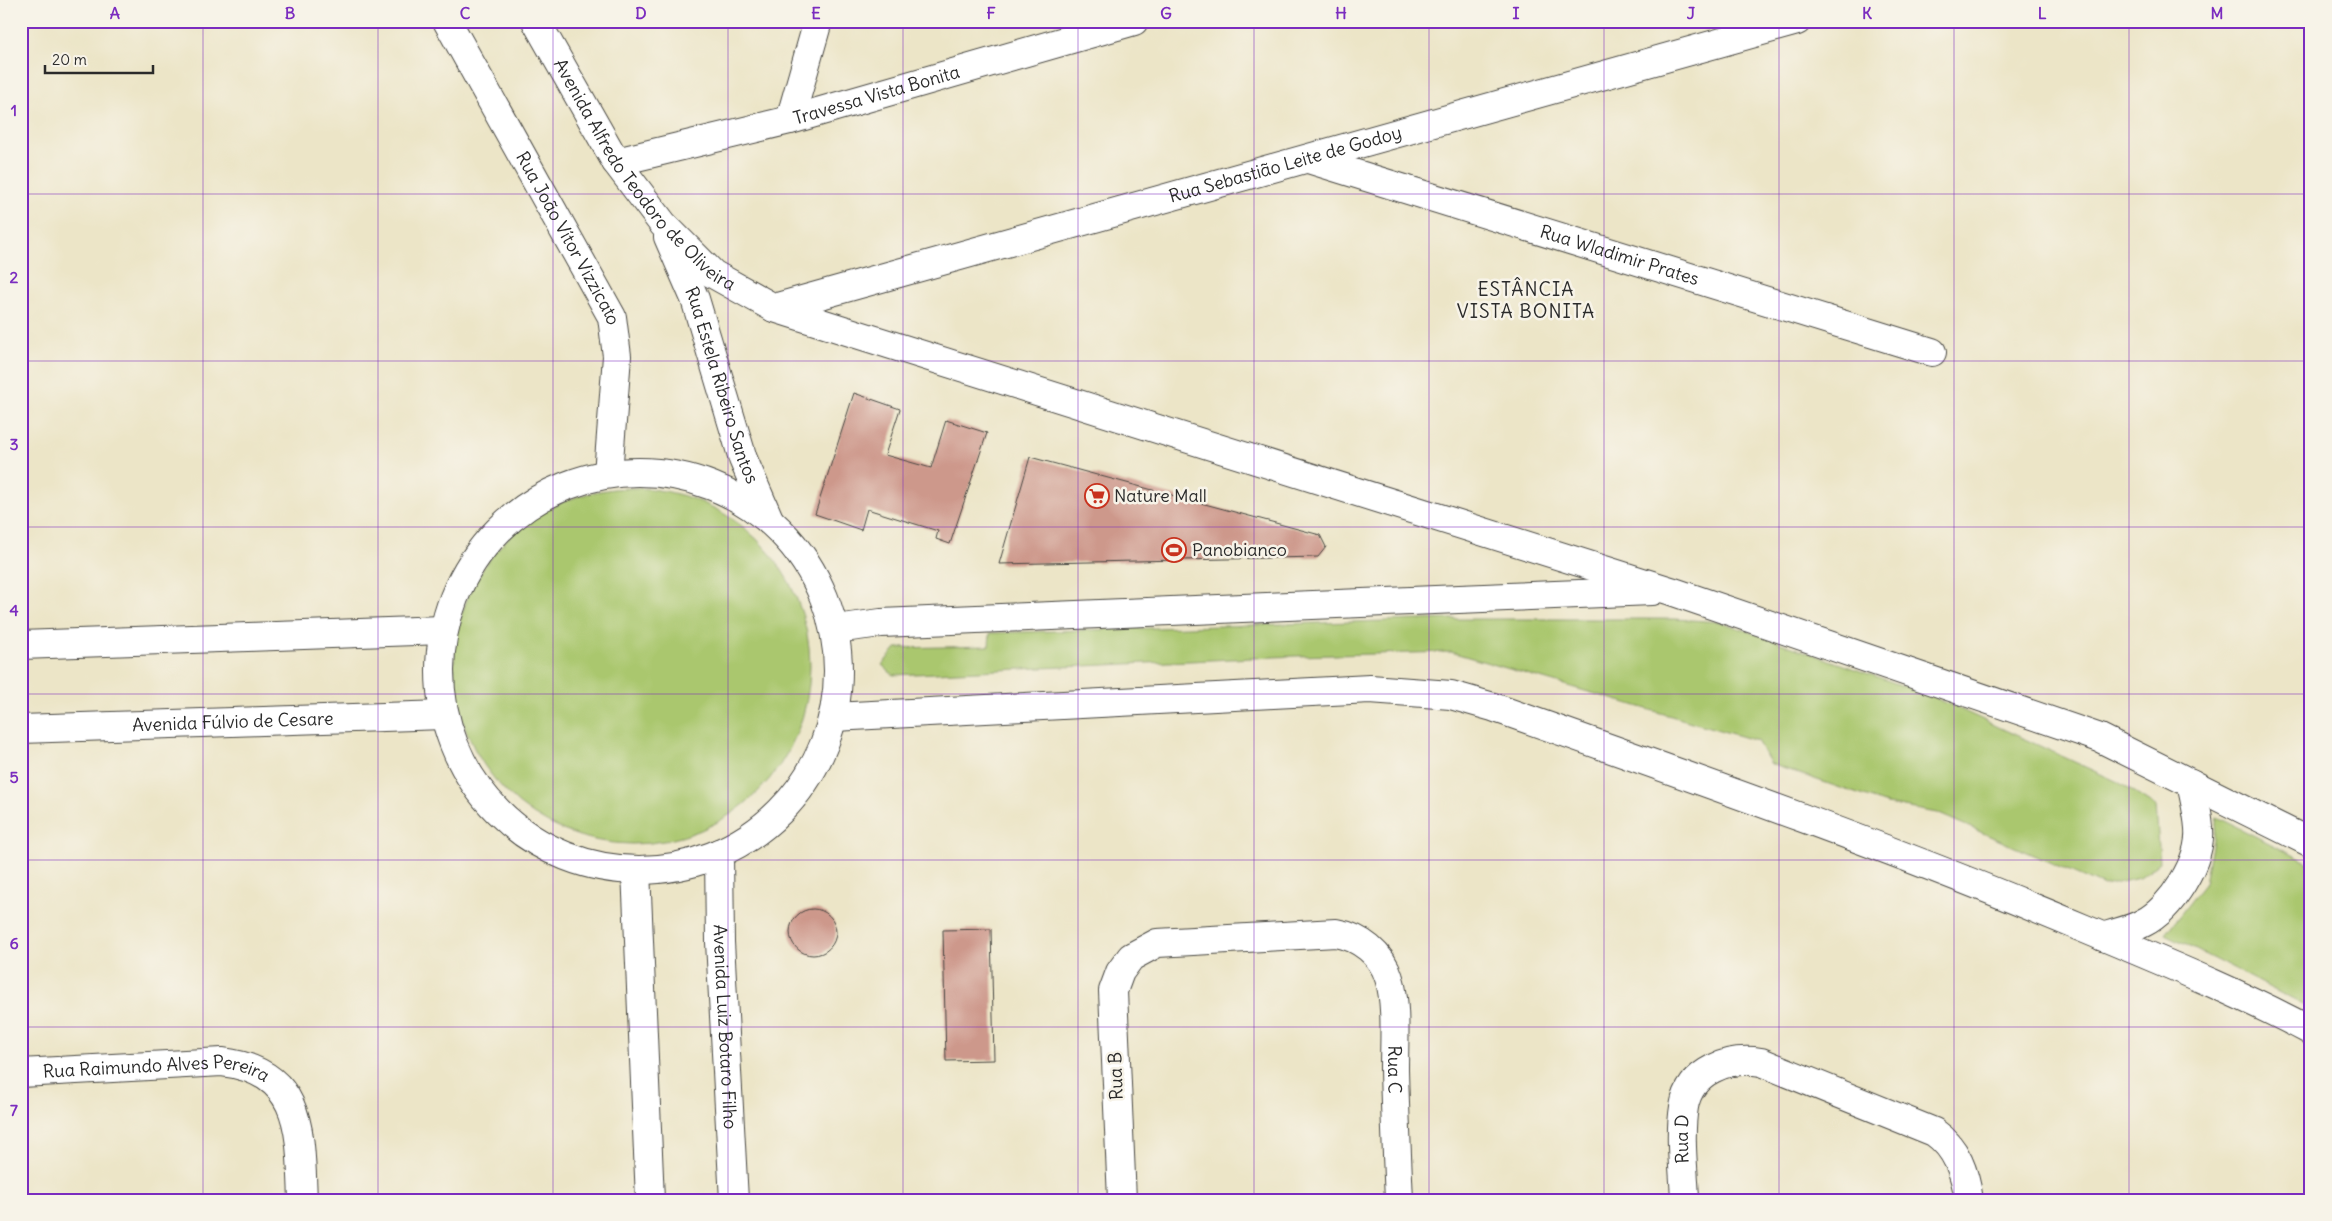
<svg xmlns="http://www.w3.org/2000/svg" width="2332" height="1221" font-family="Delius,sans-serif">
  <rect width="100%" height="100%" fill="#f7f3e8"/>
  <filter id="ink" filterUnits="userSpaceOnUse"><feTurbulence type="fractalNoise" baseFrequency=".02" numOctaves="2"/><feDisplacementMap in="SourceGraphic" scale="10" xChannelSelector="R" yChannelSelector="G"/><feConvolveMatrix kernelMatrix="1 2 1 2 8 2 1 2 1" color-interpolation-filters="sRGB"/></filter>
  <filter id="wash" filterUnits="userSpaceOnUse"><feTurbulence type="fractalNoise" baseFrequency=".0096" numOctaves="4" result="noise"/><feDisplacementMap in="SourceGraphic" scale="20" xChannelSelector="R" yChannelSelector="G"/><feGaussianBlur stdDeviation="1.12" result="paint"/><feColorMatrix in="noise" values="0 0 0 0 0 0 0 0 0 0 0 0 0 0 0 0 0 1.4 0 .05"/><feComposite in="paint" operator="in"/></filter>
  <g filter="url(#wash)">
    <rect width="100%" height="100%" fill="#ece5c7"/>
    <g fill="#aac76e" stroke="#6a794c">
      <circle cx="632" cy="666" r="178"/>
      <polygon points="1452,619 1675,619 1721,622 1929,695 2118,782 2156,807 2160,862 2139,878 2104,886 1937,813 1887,804 1771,764 1757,741 1451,652 1295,656 893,675 882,665 896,648 989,646 990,633"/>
      <polygon points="2217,817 2311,864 2311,1009 2165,934 2205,883"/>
    </g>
    <g id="blocks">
      <g fill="#cd988b">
        <polygon points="854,393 900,409 885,455 931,468 946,420 987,433 950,544 936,539 938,531 867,509 861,530 815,514"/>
        <polygon points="1030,457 1320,535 1326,547 1318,557 999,564"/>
        <circle cx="813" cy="932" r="23"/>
        <polygon points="991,929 994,1060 946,1061 943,930"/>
      </g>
    </g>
  </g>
  <g filter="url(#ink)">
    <use href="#blocks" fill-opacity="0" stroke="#484742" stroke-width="1"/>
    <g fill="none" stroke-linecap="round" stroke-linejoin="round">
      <defs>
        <g id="minor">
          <polyline points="790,120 818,21"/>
          <path id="s1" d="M1308 159 1932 352"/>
          <path id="s2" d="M616 162 790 120 1134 21"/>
          <path id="s3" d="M774 308 1797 21"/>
          <polyline points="21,645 443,630"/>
          <path id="s4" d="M21 729 444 715"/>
          <path id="s5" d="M719 853 720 942 734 1200"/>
          <polyline points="636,870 650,1200"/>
          <path id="s6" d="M21 1073 222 1062C304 1072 300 1133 303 1200"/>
          <path id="s7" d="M1122 1200 1113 991 1120 972 1131 957 1157 943 1336 933C1360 937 1382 954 1389 978 1397 1003 1394 1043 1394 1069 1395 1113 1397 1156 1399 1200"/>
          <path id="s8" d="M1685 1200C1684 1170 1679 1137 1684 1107 1690 1070 1729 1057 1761 1062L1934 1132C1957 1148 1965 1173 1969 1200"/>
        </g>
        <g id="major">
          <path id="s9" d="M447 21 612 317 617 356 608 474"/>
          <path id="s10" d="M536 21 616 162 663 224 713 274 774 308 1671 591 2100 738 2311 843"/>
          <path id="s11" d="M668 237 695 299 743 459 769 519"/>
          <circle cx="639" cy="671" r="199"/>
          <polyline points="835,629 881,623 1652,591"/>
          <path d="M834 717 1370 689 1451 695 1493 707C1691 777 1891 847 2085 929 2161 961 2238 992 2311 1031"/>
          <path d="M2103 937C2116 932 2131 930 2143 923 2171 909 2202 861 2199 828 2198 813 2194 798 2191 783"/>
        </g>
      </defs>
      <use href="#minor" stroke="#484742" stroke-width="30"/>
      <use href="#major" stroke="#484742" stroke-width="30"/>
      <use href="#minor" stroke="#fff" stroke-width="28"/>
      <use href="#major" stroke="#fff" stroke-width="28"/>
    </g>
  </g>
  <path fill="none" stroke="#7b2cbf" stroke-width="1" stroke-opacity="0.55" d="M203 21V1200M378 21V1200M553 21V1200M728 21V1200M903 21V1200M1078 21V1200M1254 21V1200M1429 21V1200M1604 21V1200M1779 21V1200M1954 21V1200M2129 21V1200M21 194H2311M21 361H2311M21 527H2311M21 694H2311M21 860H2311M21 1027H2311"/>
  <defs>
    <symbol id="supermarket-ring" viewBox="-11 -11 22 22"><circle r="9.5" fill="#f7f3e8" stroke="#c8321e" stroke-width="1.5"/><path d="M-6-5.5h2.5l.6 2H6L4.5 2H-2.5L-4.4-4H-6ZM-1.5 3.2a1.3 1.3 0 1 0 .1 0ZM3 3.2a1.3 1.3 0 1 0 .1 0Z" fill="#c8321e"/></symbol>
    <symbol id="stadium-ring" viewBox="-11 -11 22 22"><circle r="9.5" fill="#f7f3e8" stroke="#c8321e" stroke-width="1.5"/><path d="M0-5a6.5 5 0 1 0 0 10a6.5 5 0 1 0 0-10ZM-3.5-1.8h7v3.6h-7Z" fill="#c8321e"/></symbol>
  </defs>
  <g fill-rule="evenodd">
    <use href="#supermarket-ring" x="1083" y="482" width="28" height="28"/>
    <use href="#stadium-ring" x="1160" y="536" width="28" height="28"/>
  </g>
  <g text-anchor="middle" stroke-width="5" stroke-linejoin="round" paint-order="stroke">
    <g font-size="18" fill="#2b2b2b" stroke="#f7f3e8">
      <text dy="6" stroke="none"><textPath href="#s2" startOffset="269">Travessa Vista Bonita</textPath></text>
      <text dy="6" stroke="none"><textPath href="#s3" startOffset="531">Rua Sebastião Leite de Godoy</textPath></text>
      <text dy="6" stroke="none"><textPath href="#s10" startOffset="190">Avenida Alfredo Teodoro de Oliveira</textPath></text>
      <text dy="6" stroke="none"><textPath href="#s9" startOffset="249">Rua João Vítor Vizzicato</textPath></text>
      <text dy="6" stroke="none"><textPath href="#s1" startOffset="326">Rua Wladimir Prates</textPath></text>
      <text dy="6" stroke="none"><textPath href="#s11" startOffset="158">Rua Estela Ribeiro Santos</textPath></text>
      <text dy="6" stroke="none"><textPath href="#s4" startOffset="212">Avenida Fúlvio de Cesare</textPath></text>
      <text dy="6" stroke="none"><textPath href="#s5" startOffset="174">Avenida Luiz Botaro Filho</textPath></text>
      <text dy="6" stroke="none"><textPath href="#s7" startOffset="622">Rua C</textPath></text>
      <text transform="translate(1116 1076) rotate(-92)" y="6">Rua B</text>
      <text dy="6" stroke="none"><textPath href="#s6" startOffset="136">Rua Raimundo Alves Pereira</textPath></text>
      <text dy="6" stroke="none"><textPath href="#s8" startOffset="61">Rua D</textPath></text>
    </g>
    <g font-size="18" fill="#2b2b2b" stroke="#f7f3e8" text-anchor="start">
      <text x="1114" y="502">Nature Mall</text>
      <text x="1192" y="556">Panobianco</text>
    </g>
    <g font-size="19" letter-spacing="1" fill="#2b2b2b" stroke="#f7f3e8">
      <text x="1526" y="296">ESTÂNCIA<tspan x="1526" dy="22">VISTA BONITA</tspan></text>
    </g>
  </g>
  <rect width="2332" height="1221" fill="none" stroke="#f7f3e8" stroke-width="55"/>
  <path d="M45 65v8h108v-8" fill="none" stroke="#2b2b2b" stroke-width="2.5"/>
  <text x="52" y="65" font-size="15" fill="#2b2b2b" stroke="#f7f3e8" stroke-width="4" paint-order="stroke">20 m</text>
  <rect x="28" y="28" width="2276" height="1166" fill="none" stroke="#7b2cbf" stroke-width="2"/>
  <g font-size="16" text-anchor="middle" font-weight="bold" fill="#7b2cbf">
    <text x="115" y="19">A</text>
    <text x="290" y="19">B</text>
    <text x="465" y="19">C</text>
    <text x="641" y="19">D</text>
    <text x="816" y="19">E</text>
    <text x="991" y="19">F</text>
    <text x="1166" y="19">G</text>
    <text x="1341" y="19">H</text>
    <text x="1516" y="19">I</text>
    <text x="1691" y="19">J</text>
    <text x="1867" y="19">K</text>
    <text x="2042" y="19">L</text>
    <text x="2217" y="19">M</text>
    <text x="14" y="116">1</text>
    <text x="14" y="283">2</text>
    <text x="14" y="450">3</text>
    <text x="14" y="616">4</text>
    <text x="14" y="783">5</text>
    <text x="14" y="949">6</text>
    <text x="14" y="1116">7</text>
  </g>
</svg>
